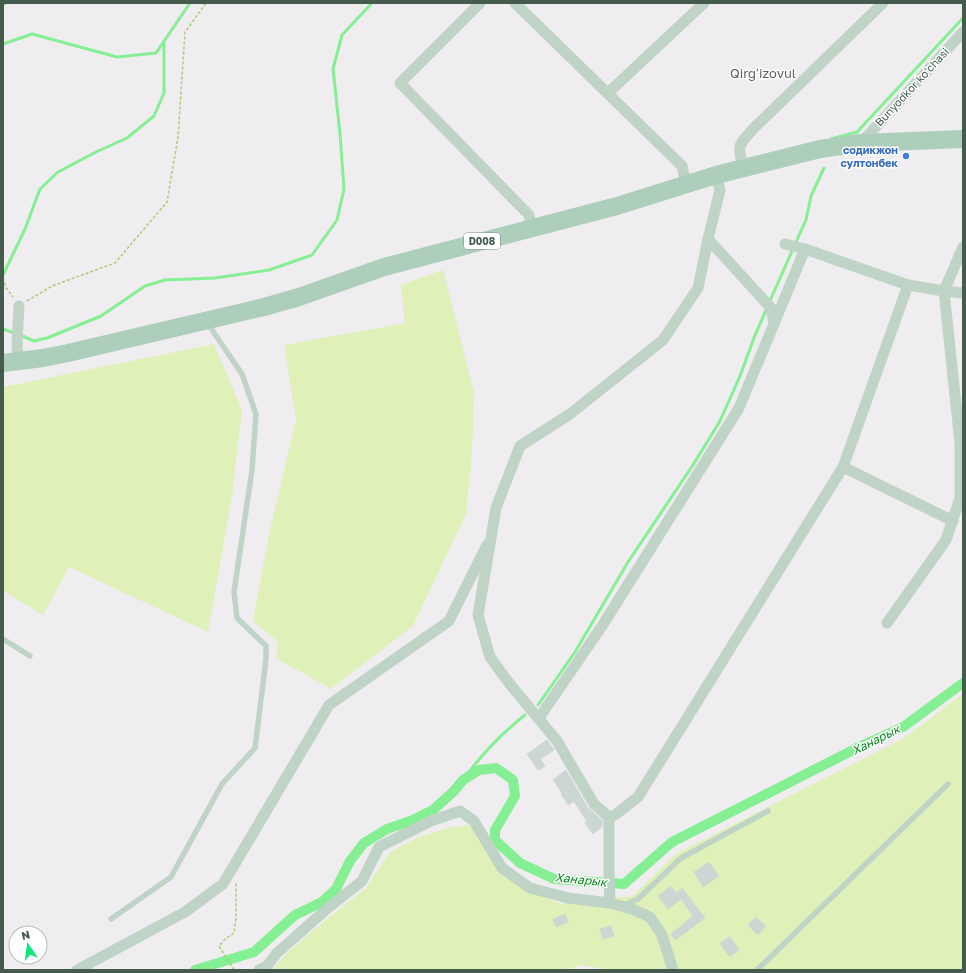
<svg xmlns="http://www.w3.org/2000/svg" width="966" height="973" font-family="'Golos Text',sans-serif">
  <rect width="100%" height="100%" fill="#f0edf0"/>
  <g fill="#dff0b9">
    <polygon points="443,270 474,393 472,455 466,514 413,626 331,689 276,658 278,642 253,621 268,539 296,419 284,345 405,323 401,285"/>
    <polygon points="214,344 242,410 232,497 208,632 69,567 43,615 3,591 3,387"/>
    <polygon points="963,694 963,970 611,970 581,965 569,970 272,970 288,952 321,924 366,888 389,853 416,838 451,827 470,825 525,889 561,904 587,897 631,897 677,853 904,738"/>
  </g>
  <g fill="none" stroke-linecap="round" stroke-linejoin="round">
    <g stroke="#85ef94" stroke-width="3">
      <polyline points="3,44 32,34 117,57 156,53 190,3"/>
      <polyline points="831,139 857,132 963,18"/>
      <polyline points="795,244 806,220 811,196 824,168"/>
      <polyline points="3,275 25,229 40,189 58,172 96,152 127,138 154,116 164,93 164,42"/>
      <polyline points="769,303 793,249"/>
      <polyline points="3,329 14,333"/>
      <polyline points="20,335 34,341 47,338 101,316 145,286 165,280 215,278 269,270 312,255 337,220 344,189 340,134 333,69 342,35 372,3"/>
      <polyline points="538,705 575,652 628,562 693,465 720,421 740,376 755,335 767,308"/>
      <path d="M463 780C481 755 501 734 525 715"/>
    </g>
    <polyline stroke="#85ef94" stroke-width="10" points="195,970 254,952 295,915 322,902 336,889 350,861 364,843 387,829 413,820 433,810 454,791 463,780 479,770 496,768 513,780 515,796 495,830 495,840 520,863 554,879 624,884 672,842 859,747 903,727 963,683"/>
  </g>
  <g fill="#ccd6d2" stroke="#d1d9d6">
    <polygon points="547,740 554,750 540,759 545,766 538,770 527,754"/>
    <polygon points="566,770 588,808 602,820 602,827 593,834 585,823 587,822 574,801 568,805 561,794 562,793 553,780"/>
    <polygon points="709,862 719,876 703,887 694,872"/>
    <polygon points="671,886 676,893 682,888 705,918 675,940 671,934 693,916 681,899 668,909 658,896"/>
    <polygon points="565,914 568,922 556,927 553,919"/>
    <polygon points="756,917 766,926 758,935 748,925"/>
    <polygon points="611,926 614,936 603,939 600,929"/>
    <polygon points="730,937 739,950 730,957 720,943"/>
  </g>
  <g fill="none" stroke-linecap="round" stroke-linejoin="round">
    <g stroke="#a5cf70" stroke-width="1.5" stroke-dasharray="3 2" stroke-linecap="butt">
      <polyline points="3,5 9,3"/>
      <polyline points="3,278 6,288 13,297"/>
      <polyline points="27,301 52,286 115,263 167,202 178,137 185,32 206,3"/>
      <polyline points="234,970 219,946 225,939 234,933 236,918 236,882"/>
    </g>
    <g stroke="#c0d3c7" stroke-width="5.5">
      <polyline points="3,639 30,656"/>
      <polyline points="624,905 638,899 681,858 768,811"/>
      <polyline points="111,919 171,877 222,784 255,748 266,659 266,646 237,618 234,592 252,470 256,414 242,374 208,324"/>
      <polyline points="757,970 948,784"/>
    </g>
    <g stroke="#c0d3c7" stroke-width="11">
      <polyline points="480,3 400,83 529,215 532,228"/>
      <polyline points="515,3 682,166 686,184"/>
      <polyline points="608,93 704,3"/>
      <polyline points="861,143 963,32"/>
      <path d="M743 168C737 144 738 146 754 128L883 3"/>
      <polyline points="708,239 771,308 774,323"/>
      <polyline points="785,244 805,249 908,285"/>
      <polyline points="18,361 17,345 19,306"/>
      <polyline points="843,467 953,521"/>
      <polyline points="887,623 946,540 960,498 960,443 944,291 963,293"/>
      <polyline points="539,718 602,626 739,408 805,249"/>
      <polyline points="609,817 594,804 557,741 509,683 490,657 478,615 496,508 520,446 570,414 663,340 698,288 708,239 720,190 716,175"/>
      <polyline points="609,817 615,815 638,797 843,467 908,285 944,291 963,247"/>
      <polyline points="609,817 609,876 610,903"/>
      <polyline points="77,970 185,912 223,884 329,705 449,621 487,545"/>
      <polyline points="259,970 267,966 277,953 329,907 362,881 379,847 431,821 460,811 474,821 502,868 530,888 568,898 610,903 632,909 650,917 662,935 673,970"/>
    </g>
    <polyline stroke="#acceba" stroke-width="18" points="3,363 43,358 68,353 264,307 299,297 384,267 617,206 716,175 820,149 861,143 963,139"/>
  </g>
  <circle fill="#3f7fe0" stroke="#fff" stroke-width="1.5" cx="906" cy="156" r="4"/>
  <g text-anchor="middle" stroke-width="3" stroke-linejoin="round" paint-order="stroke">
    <rect fill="#fff" stroke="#7d8c83" stroke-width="1" x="464" y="233" width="36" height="16" rx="3"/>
    <g font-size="10" font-weight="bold" fill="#455b4e">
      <text x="482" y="245">D008</text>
    </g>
    <g font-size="11" fill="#455b4e" stroke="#fff">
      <text transform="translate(912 87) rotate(-47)" y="4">Bunyodkor ko'chasi</text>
    </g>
    <g font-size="11" font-weight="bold" fill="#366cbe" stroke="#fff" text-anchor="end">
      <text x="898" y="154">содикжон<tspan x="898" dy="13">султонбек</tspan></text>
    </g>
    <g font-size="12" font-style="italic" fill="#0a851c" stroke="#fff">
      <text transform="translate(876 740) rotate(-27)" y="4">Ханарык</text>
      <text transform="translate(581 880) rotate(6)" y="4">Ханарык</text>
    </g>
    <g font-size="13" fill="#5a635e" stroke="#fff">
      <text x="763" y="78">Qirgʻizovul</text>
    </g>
  </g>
  <rect width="966" height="973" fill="none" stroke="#455b4e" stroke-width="8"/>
  <g transform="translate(28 945) rotate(347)"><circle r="19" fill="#ffffff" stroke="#b5bdb8"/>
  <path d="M0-3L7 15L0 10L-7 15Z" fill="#12e57b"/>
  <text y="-6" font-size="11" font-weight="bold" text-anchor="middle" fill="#455b4e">N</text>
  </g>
</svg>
